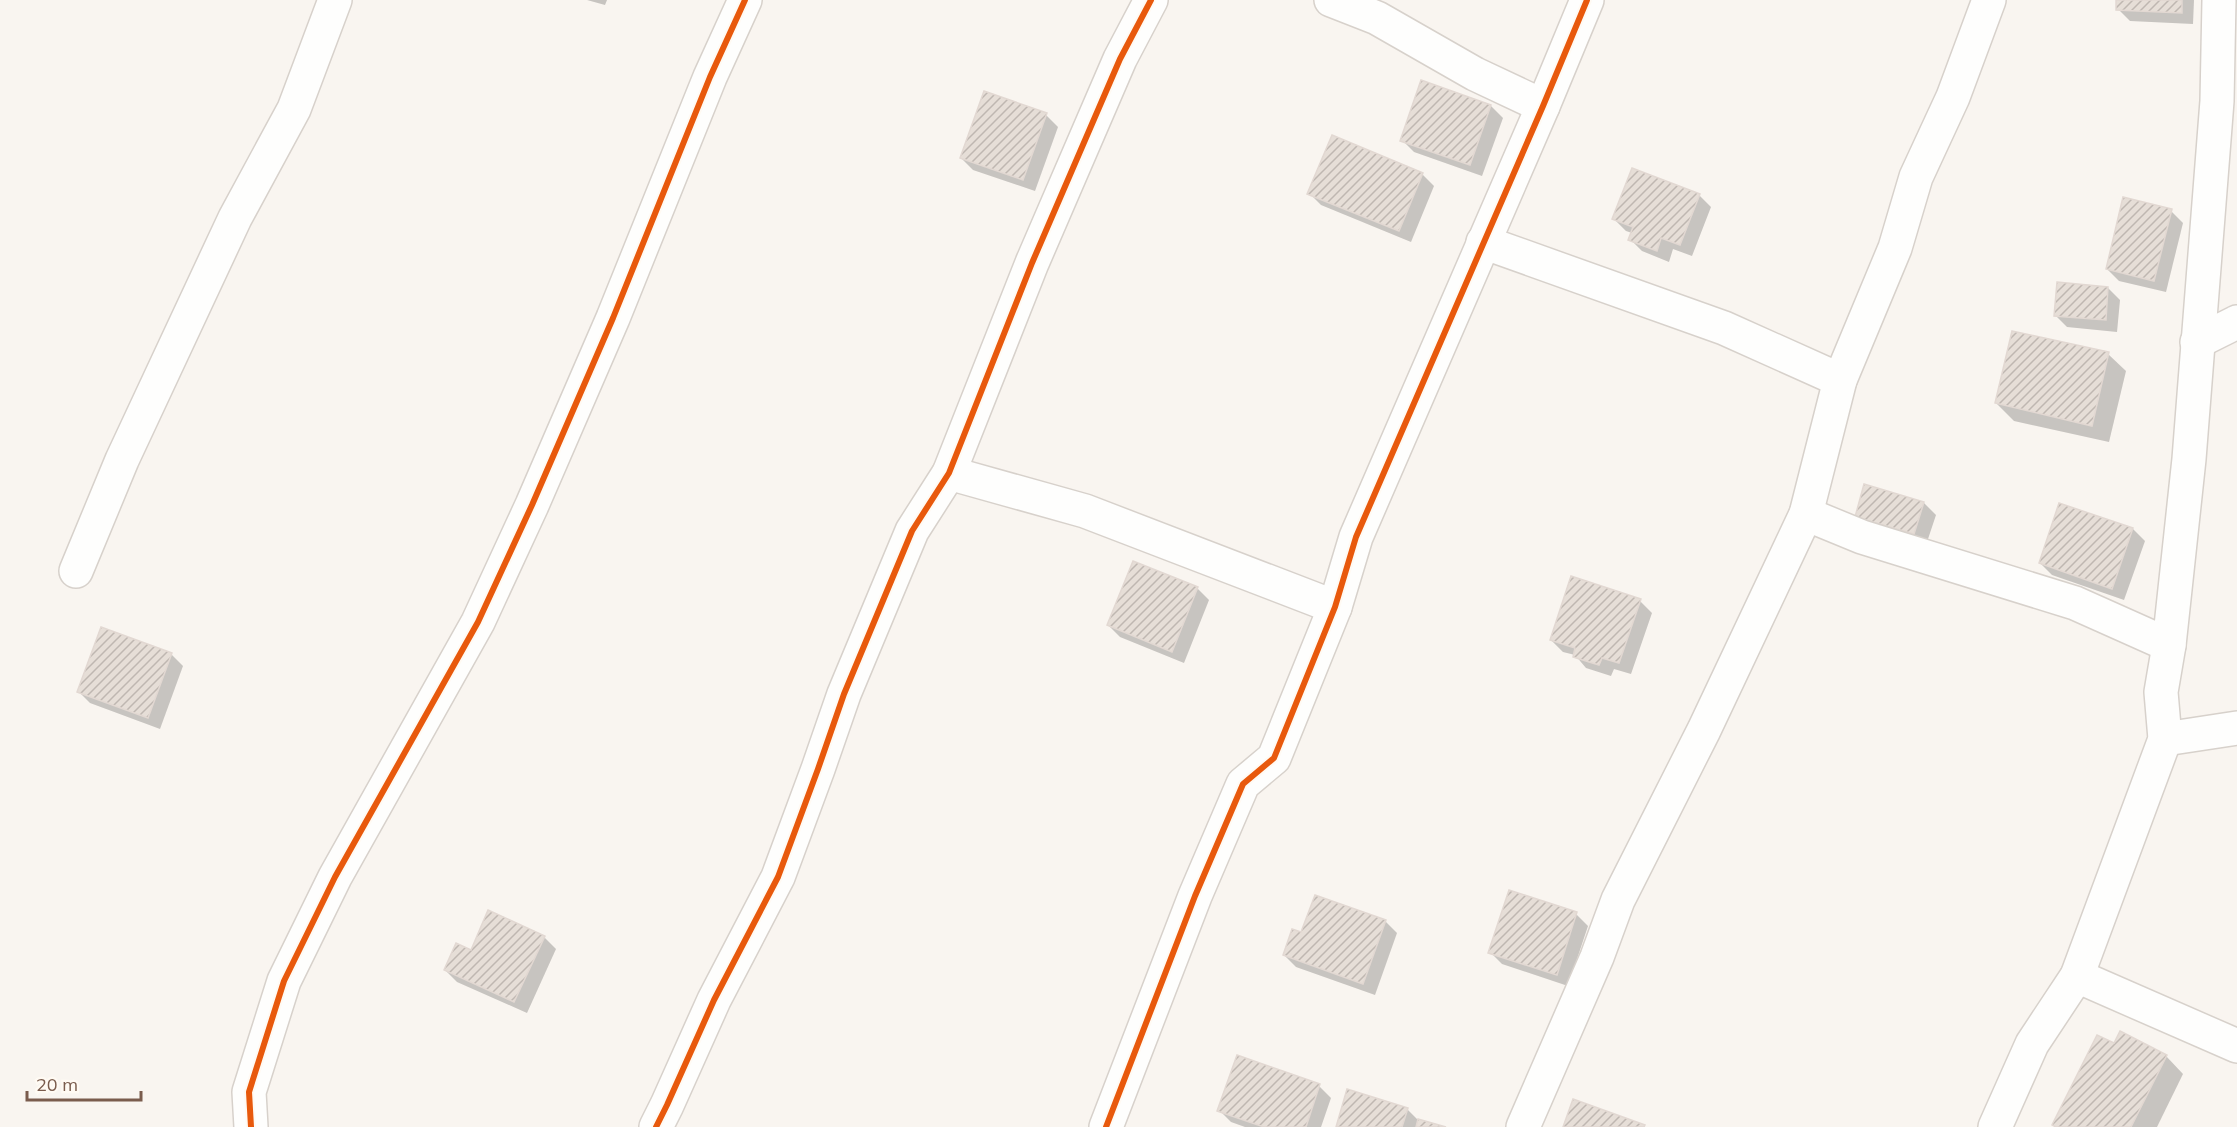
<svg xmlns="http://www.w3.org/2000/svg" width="2237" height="1127" font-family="Mulish,sans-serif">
  <defs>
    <pattern id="building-hatch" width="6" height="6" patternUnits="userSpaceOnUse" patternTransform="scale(1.5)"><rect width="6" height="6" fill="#e6ded7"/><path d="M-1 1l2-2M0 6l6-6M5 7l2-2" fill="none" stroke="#bfb7b1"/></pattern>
  </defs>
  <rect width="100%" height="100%" fill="#f9f5f0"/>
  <g fill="#0003">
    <polygon points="587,0 607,0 605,5"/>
    <polygon points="2118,0 2194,0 2193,24 2130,21 2118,9"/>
    <polygon points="1422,82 1491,106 1503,118 1482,176 1414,152 1402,140"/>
    <polygon points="1046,115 1058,127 1035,191 973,170 961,158"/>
    <polygon points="1422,174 1434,186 1411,242 1321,205 1309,193"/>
    <polygon points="1699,195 1711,207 1692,256 1673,249 1669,262 1642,251 1630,239 1632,233 1626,231 1614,219"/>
    <polygon points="2171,211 2183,223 2166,292 2119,281 2107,269"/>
    <polygon points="2108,288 2120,300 2117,332 2067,327 2055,315"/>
    <polygon points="2108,354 2126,371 2109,442 2014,421 1996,403"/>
    <polygon points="1924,503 1936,515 1926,545 1868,528 1856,516"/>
    <polygon points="2133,529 2145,541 2124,600 2052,575 2040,563"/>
    <polygon points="1197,588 1209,600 1184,663 1120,637 1108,625"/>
    <polygon points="1640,601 1652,613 1631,674 1614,669 1611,676 1586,668 1575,655 1563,652 1551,640"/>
    <polygon points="171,654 183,666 160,729 90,703 78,691"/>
    <polygon points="1510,892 1576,914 1588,926 1568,986 1502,964 1490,952"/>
    <polygon points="1385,921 1397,933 1375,995 1296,967 1284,955 1302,934"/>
    <polygon points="544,937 556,949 527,1013 457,982 445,970 471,952"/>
    <polygon points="2115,1045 2166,1056 2183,1074 2157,1127 2056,1127"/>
    <polygon points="1319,1086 1331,1098 1321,1127 1245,1127 1231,1122 1219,1110"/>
    <polygon points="1407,1109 1419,1121 1440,1127 1337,1127"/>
  </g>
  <g fill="url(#building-hatch)" stroke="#e2d8d2" stroke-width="1.5">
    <polygon points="2116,0 2182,0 2182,13 2116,10"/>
    <polygon points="1421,80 1491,105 1470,165 1400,141"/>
    <polygon points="984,91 1047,113 1023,180 960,158"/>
    <polygon points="1332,135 1423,173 1399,231 1307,194"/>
    <polygon points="1632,168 1700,194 1680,245 1661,238 1657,251 1628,240 1633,227 1612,219"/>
    <polygon points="2123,197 2172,209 2154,281 2106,269"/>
    <polygon points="2057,282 2108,287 2106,320 2054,316"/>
    <polygon points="2012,331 2109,352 2092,426 1995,403"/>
    <polygon points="1864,484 1924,502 1914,534 1855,517"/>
    <polygon points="2059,503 2133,528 2112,589 2039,563"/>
    <polygon points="1133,561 1198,587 1172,652 1107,625"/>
    <polygon points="1571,576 1641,599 1619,663 1602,658 1599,665 1573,657 1575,648 1550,640"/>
    <polygon points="101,627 172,653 148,718 77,692"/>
    <polygon points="1509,890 1577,912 1557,975 1488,953"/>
    <polygon points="1315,895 1386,920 1363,984 1283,955 1292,929 1301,932"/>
    <polygon points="488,910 545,936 514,1002 444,970 456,943 471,950"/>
    <polygon points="2120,1031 2167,1055 2131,1127 2056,1127 2052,1125 2097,1035 2114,1043"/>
    <polygon points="1237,1055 1320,1084 1306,1127 1264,1127 1217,1111"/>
    <polygon points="1347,1089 1408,1108 1402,1127 1336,1127"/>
    <polygon points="1573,1099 1645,1125 1644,1127 1563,1127"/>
    <polygon points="1418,1119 1446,1127 1416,1127"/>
  </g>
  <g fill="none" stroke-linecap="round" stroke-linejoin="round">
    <defs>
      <g id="street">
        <polyline points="1331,0 1377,18 1475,74 1543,106"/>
        <polyline points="1483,242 1724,328 1840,380"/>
        <polyline points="2197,342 2237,322"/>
        <polyline points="949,473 1085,511 1335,607"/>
        <polyline points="1806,514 1862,537 2075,603 2169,645"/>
        <polyline points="76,571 122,460 235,218 294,109 335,0"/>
        <polyline points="2165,739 2237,728"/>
        <polyline points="2077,976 2237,1046"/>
        <polyline points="251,1127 249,1092 284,981 335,877 478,622 532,505 613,318 710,77 745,0"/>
        <polyline points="656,1127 667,1105 714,1000 778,877 818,769 844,694 912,531 949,473 1032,263 1120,59 1151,0"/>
        <polyline points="1106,1127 1195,896 1243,784 1274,758 1335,607 1356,537 1543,106 1587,0"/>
        <polyline points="1523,1127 1597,957 1618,900 1704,730 1806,514 1840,380 1895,248 1916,177 1953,97 1989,0"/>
        <polyline points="1995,1127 2032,1044 2077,976 2165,739 2161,692 2169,645 2189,459 2217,101 2219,0"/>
      </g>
    </defs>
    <use href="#street" stroke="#d7d1cb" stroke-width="36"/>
    <use href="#street" stroke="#fefefd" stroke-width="33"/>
    <defs>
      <g id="cycleway">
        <polyline points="251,1127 249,1092 284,981 335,877 478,622 532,505 613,318 710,77 745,0"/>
        <polyline points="656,1127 667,1105 714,1000 778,877 818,769 844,694 912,531 949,473 1032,263 1120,59 1151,0"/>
        <polyline points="1106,1127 1195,896 1243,784 1274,758 1335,607 1356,537 1543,106 1587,0"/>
      </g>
    </defs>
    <use href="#cycleway" stroke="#fffaf3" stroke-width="10"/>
    <use href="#cycleway" stroke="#e8590c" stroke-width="6"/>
  </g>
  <path d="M27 1091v9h114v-9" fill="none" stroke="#7a5c4d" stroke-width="3"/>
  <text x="36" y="1091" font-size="18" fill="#7a5c4d" stroke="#fffaf3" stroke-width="4.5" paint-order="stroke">20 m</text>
</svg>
